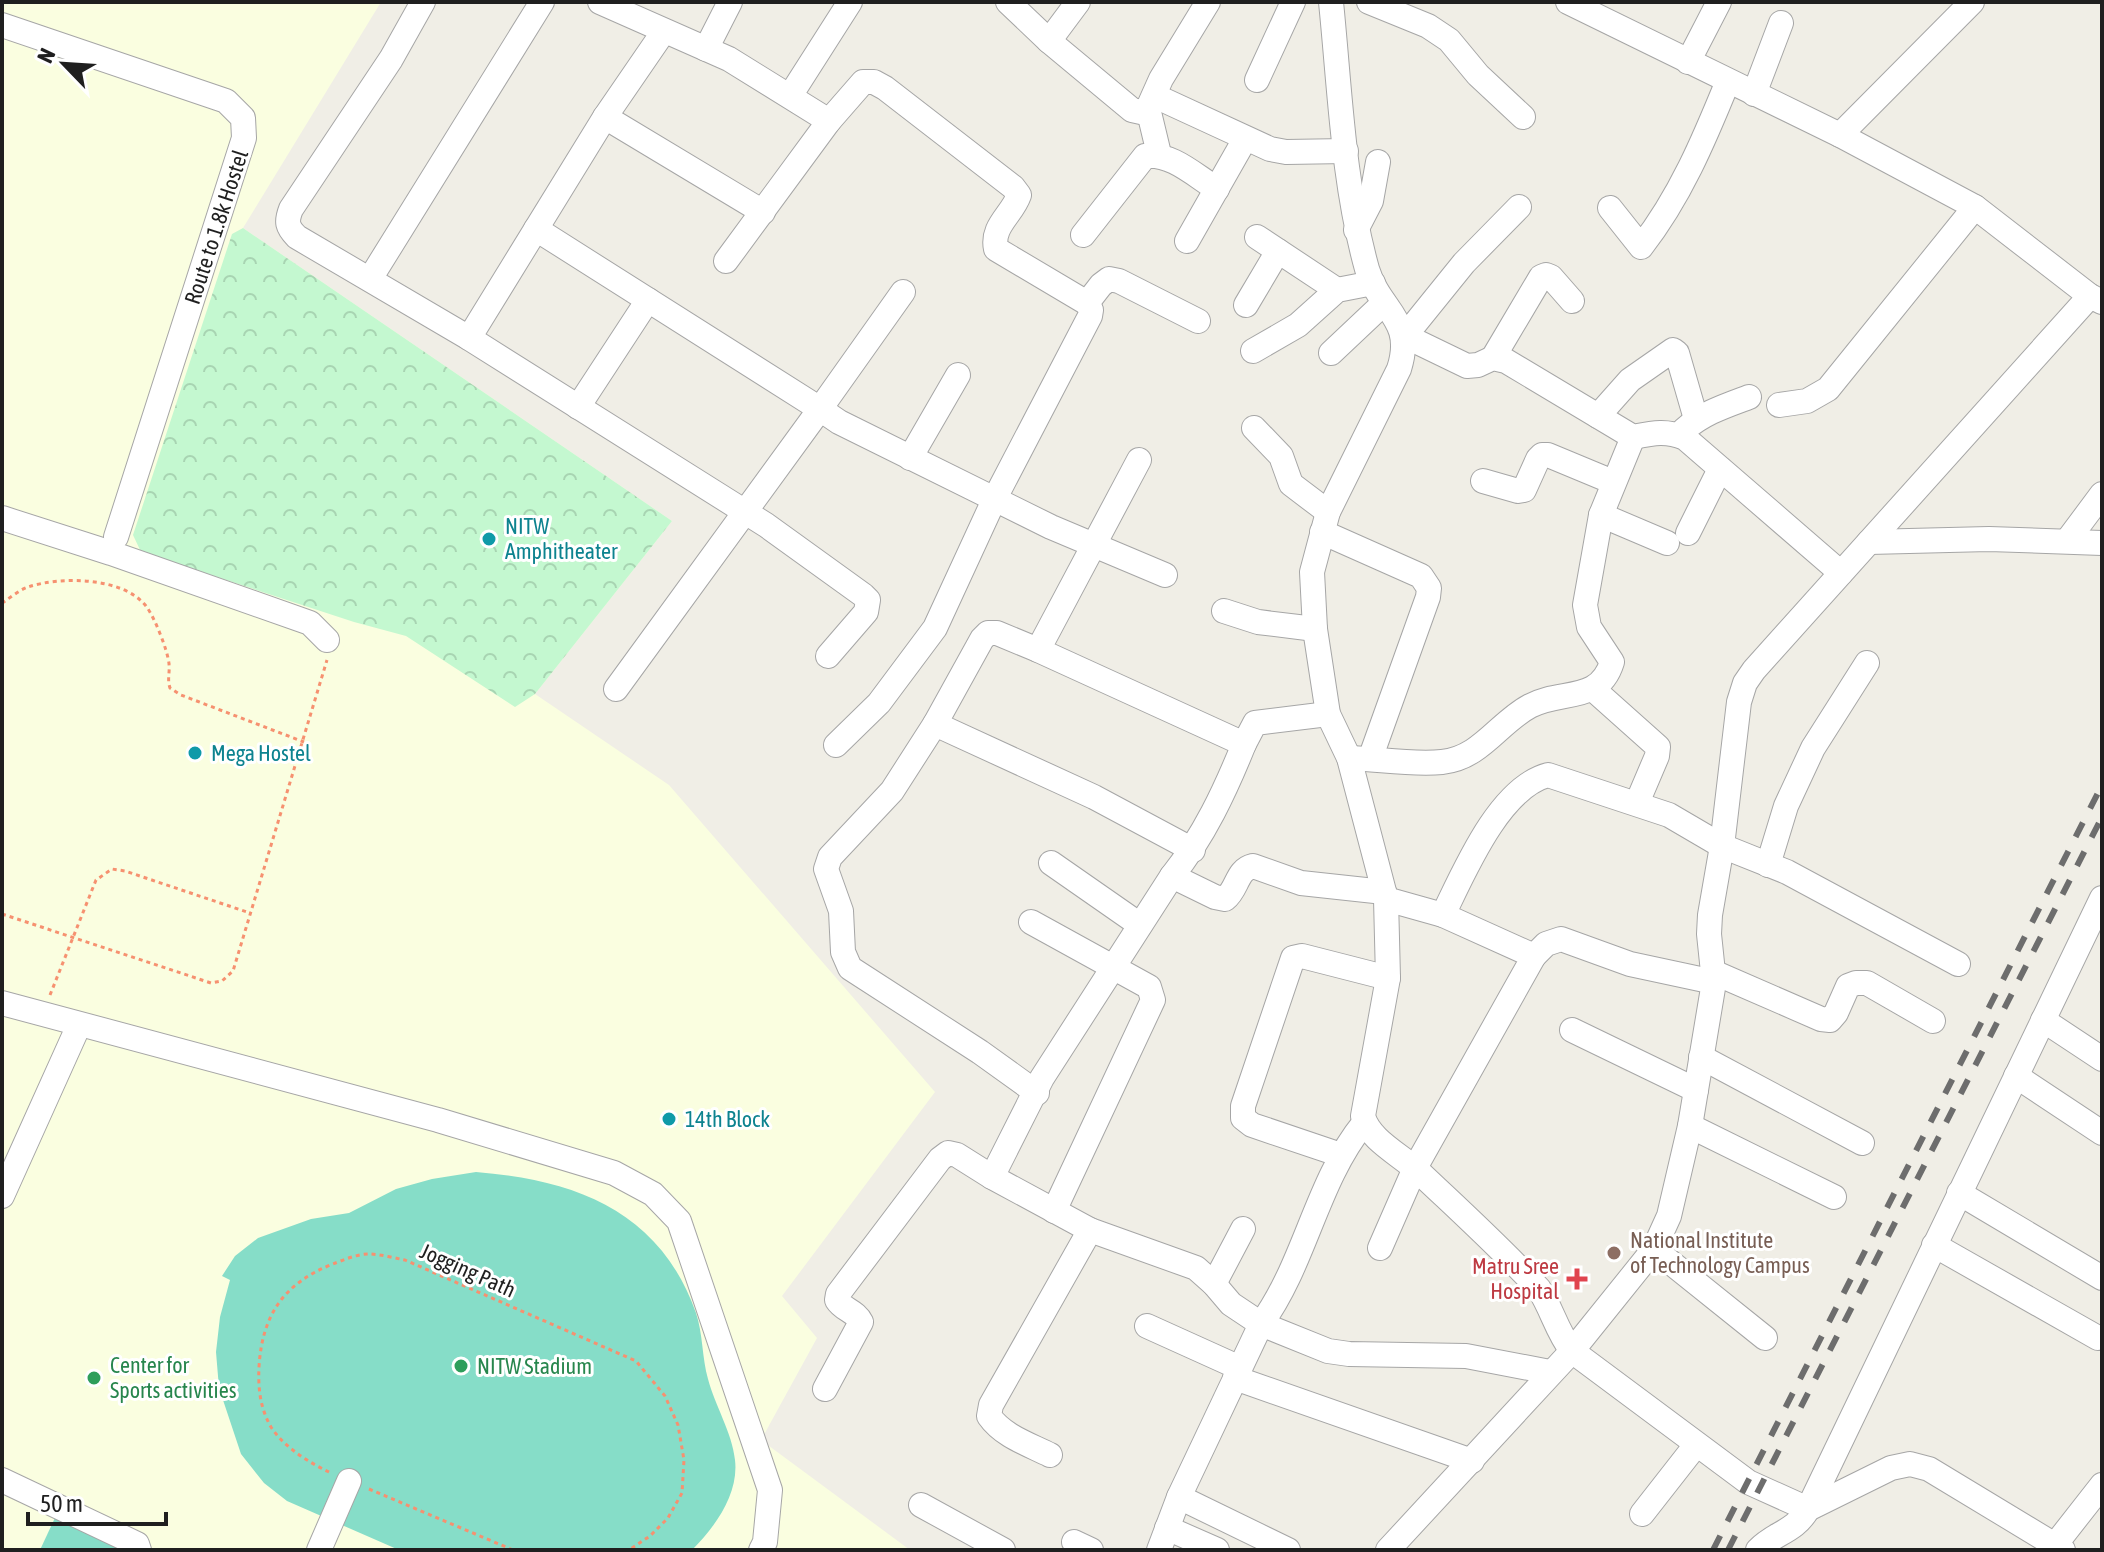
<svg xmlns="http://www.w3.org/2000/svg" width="2104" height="1552" font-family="'Asap Condensed',sans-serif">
  <defs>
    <pattern id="park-crowns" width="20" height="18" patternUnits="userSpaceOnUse" patternTransform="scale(2)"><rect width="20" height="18" fill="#c4f8d0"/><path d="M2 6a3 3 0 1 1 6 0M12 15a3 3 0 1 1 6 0" fill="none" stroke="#a8d4b2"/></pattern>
  </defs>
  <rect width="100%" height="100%" fill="#f0eee6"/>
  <polygon fill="#fafee0" points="2,2 381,2 243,228 672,521 535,694 669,785 935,1092 782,1296 817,1338 761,1440 910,1550 2,1550"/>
  <polygon fill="url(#park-crowns)" points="243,228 672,521 535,694 515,707 406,636 354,622 141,552 133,535 232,234"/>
  <g fill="#86ddc8">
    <path d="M476 1172C576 1180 660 1211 696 1313 703 1334 702 1358 708 1379 715 1406 732 1432 735 1460 739 1494 715 1527 692 1550H399L287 1501 264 1483 241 1454 219 1388 216 1352 220 1317 230 1280 222 1276 235 1256 258 1238 311 1219 349 1213 396 1189 432 1179Z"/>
    <polygon points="60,1507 139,1550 40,1550"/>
  </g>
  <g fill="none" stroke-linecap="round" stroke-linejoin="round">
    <defs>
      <g id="minor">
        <path d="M423 2 391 59 291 209C286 222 287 227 297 237L469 338"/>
        <polyline points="600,2 729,59 829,121 726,261"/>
        <polyline points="1008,2 1049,41 1078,2"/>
        <path d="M1331 2C1340 91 1343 183 1367 269 1380 312 1415 319 1399 369L1328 512 1312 572 1315 629 1328 714 1349 758 1386 899 1388 978 1363 1116C1369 1140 1401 1155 1419 1172 1459 1210 1501 1248 1539 1289 1552 1309 1557 1332 1572 1351L1748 1482 1808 1509 1891 1468 1910 1464 1929 1469 2063 1550"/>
        <polyline points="1369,2 1428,26 1449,40 1478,75 1523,117"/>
        <polyline points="1568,2 1840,135 1975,207 2090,296 2102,302"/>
        <polyline points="2,25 226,101 243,118 244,138 116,537"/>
        <polyline points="664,31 605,117 469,338 766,525 863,595 868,600 866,612 828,656"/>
        <polyline points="1049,41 1132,110 1141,112 1148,108 1161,79 1208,2"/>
        <polyline points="706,49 730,2"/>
        <polyline points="1688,62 1719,2"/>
        <polyline points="1257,80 1293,2"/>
        <polyline points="1754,94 1781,23"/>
        <polyline points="790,96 850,2"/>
        <polyline points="1155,96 1270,149 1286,152 1346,151"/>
        <polyline points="1148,108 1159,154"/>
        <polyline points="605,117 763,212"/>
        <path d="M829 121 863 82H874L885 88 1013 187 1019 195C1012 215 991 226 996 249L1087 303 1091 310 1090 316 994 500 935 628 879 703 836 745"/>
        <polyline points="1840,135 1972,2"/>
        <path d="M1519 207 1464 263 1405 336 1467 366 1478 365 1493 358 1506 361 1633 437C1653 433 1666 430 1685 438L1841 573"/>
        <path d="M1610 208 1641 247C1680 197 1704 140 1728 81"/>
        <polyline points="536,229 820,409 903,292"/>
        <polyline points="1356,230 1371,201 1378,162"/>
        <path d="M1083 235 1145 156C1172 153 1194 175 1217 189"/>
        <polyline points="1257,237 1337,290"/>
        <polyline points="1187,241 1245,139"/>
        <polyline points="370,279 542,2"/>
        <polyline points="1087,303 1101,285 1109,279 1119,281 1198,321"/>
        <polyline points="1246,305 1278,251"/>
        <polyline points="1253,351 1298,325 1337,290 1373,283"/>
        <polyline points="1331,353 1384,303"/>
        <polyline points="1493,358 1541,277 1546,275 1551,277 1572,301"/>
        <polyline points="1779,405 1807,401 1828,389 1975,207"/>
        <polyline points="578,407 648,300"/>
        <polyline points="1598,416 1630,380 1673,350 1677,353 1696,419"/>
        <polyline points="1254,428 1281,456 1291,484 1328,512"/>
        <path d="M1684 430C1703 413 1725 406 1749 397"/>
        <polyline points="910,458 958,375"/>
        <polyline points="1139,460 1038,650 1244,744 1255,723 1328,714"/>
        <polyline points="1483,481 1518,491 1524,490 1538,459 1542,455 1548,455 1613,482"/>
        <polyline points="1601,515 1667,543"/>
        <polyline points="2,518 111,553 310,623 327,640"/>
        <polyline points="1322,532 1421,576 1429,588 1428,597 1370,759"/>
        <polyline points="1688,533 1720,469"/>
        <polyline points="2067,541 2102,494"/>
        <polyline points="1869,542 1989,539 2102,543"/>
        <polyline points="1224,611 1258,622 1315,629"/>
        <polyline points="1038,650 997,633 988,633 982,639 935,724 1094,797 1193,850"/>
        <polyline points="616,689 820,409 839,422 1051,527 1165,575"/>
        <polyline points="1593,689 1658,747 1657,756 1637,803"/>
        <polyline points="935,724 892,791 830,857 826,869 841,911 843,952 850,968 980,1052 1037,1093"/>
        <path d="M1349 758C1379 759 1412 765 1442 762 1481 758 1498 723 1530 706 1561 689 1599 704 1612 662L1589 627 1585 605 1601 515 1633 437"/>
        <polyline points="1051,863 1140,925"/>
        <polyline points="1768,865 1786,806 1813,748 1867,663"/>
        <path d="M1172 876 1215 897 1225 899C1238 889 1236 870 1253 866L1301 883 1384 892"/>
        <path d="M1443 915C1464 872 1499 788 1548 775L1669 815 1722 846 1787 872 1958 964"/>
        <polyline points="1031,922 1149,987 1153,1000 1054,1211"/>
        <polyline points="1534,956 1546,944 1561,939 1630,964 1714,982"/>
        <polyline points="1713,972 1821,1019 1830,1020 1836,1013 1848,986 1856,983 1867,983 1933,1021"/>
        <polyline points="2,1003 438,1120 614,1173 653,1194 679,1221 770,1490 765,1542 761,1550"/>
        <polyline points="2043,1020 2102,1059"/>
        <polyline points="1572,1030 1696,1090"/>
        <polyline points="1701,1057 1862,1143"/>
        <polyline points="2016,1076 2102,1133"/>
        <path d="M1364 1123C1316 1182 1306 1262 1261 1324L1328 1351 1349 1354 1466 1356 1550 1372"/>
        <polyline points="1690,1126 1834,1197"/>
        <polyline points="1341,1155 1252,1125 1243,1118 1243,1106 1293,958 1302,956 1388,978"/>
        <path d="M992 1177 1042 1078 1172 876C1204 836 1225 791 1244 744"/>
        <polyline points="1959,1193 2102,1278"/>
        <polyline points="2,1196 79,1025"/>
        <polyline points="1090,1230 1196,1268 1214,1284 1231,1304 1261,1324 1179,1497 1159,1550"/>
        <polyline points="1934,1245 2098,1338"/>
        <polyline points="1380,1248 1415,1168 1534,956 1443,915 1386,899"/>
        <polyline points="1654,1249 1765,1338"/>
        <polyline points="1214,1284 1243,1229"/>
        <polyline points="1147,1326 1240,1368"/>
        <polyline points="1235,1378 1472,1461"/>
        <path d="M825 1389 861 1322C856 1311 843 1310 837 1300L838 1294 940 1159 948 1153 957 1155 992 1177 1090 1230 991 1405 989 1416C1003 1436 1028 1444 1050 1455"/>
        <polyline points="2,1480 137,1544 139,1550"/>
        <polyline points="1179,1497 1288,1550"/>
        <polyline points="921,1505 1003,1550"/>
        <polyline points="1642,1514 1696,1445"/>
        <polyline points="1167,1528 1217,1550"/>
        <polyline points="1074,1542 1091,1550"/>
        <polyline points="2055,1545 2102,1485"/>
        <polyline points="319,1550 349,1481"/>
        <polyline points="1388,1550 1572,1351 1654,1249 1669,1216 1690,1126 1714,982 1709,934 1710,915 1722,846 1739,702 1745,683 1754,670 2090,296"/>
        <path d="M1758 1550C1775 1532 1794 1533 1808 1509L2102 898"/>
      </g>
    </defs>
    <use href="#minor" stroke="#a6a6a6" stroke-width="26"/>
    <g stroke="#f69170" stroke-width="3" stroke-dasharray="4 4" stroke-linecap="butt">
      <path d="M2 603C10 598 19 590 28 587 61 576 123 577 146 606 154 616 168 651 169 664 170 673 167 679 170 688L181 695 304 742"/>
      <polyline points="2,914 211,983 222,981 233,971 327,660"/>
      <polyline points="50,995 96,880 112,869 125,871 250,913"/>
      <path d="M329 1472C308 1462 284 1447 271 1427 260 1408 258 1388 259 1367 262 1315 284 1283 333 1264 343 1260 357 1254 369 1254 380 1254 394 1258 405 1260L636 1361 665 1396 678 1425 684 1460 682 1493 668 1518 650 1536 629 1550"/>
      <polyline points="369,1489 513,1550"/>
    </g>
    <use href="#minor" stroke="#fff" stroke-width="24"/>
    <g stroke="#6d6d6d" stroke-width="6" stroke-dasharray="16 16" stroke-linecap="butt">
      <polyline points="1713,1550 2102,785"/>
      <polyline points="1728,1550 2102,817"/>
    </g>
  </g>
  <g fill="#0f9aa8" stroke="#fff" stroke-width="3">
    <circle cx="489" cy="539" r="8"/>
    <circle cx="195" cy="753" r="8"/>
    <circle cx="669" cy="1119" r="8"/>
  </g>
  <circle fill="#8d6e63" stroke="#fff" stroke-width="3" cx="1614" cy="1253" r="8"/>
  <path fill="#e0444e" stroke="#fff" stroke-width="3" d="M1573 1267h8v8h8v8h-8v8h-8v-8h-8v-8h8z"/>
  <g fill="#2e9e5b" stroke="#fff" stroke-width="3">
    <circle cx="461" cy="1366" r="8"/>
    <circle cx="94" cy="1378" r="8"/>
  </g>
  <g text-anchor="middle" stroke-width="6" stroke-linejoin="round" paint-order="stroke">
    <g font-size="22" fill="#1f1f1f" stroke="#fff">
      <text transform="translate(216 227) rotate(-72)" y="8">Route to 1.8k Hostel</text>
      <text transform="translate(468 1270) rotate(24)" y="8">Jogging Path</text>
    </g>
    <g font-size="22" fill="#0d838f" stroke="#fff" text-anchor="start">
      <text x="505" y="534">NITW<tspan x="505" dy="25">Amphitheater</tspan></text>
      <text x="211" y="761">Mega Hostel</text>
      <text x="685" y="1127">14th Block</text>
    </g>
    <g font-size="22" fill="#785e54" stroke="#fff" text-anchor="start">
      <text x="1630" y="1248">National Institute<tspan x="1630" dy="25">of Technology Campus</tspan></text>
    </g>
    <g font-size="22" fill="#be3a42" stroke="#fff" text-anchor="end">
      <text x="1559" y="1274">Matru Sree<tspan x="1559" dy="25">Hospital</tspan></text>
    </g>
    <g font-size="22" fill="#27864d" stroke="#fff" text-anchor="start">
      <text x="110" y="1373">Center for<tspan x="110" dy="25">Sports activities</tspan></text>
      <text x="477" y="1374">NITW Stadium</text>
    </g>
  </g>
  <rect width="2104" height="1552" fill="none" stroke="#1f1f1f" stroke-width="8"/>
  <g transform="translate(64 64) rotate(295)" stroke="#ffffff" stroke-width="6" paint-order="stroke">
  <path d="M0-6L14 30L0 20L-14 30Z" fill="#1f1f1f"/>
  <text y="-12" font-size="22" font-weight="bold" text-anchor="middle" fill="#1f1f1f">N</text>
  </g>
  <path d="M28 1512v12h138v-12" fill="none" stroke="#1f1f1f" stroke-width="4"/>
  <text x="40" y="1512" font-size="24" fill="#1f1f1f" stroke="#ffffff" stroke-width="6" paint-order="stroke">50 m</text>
</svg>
